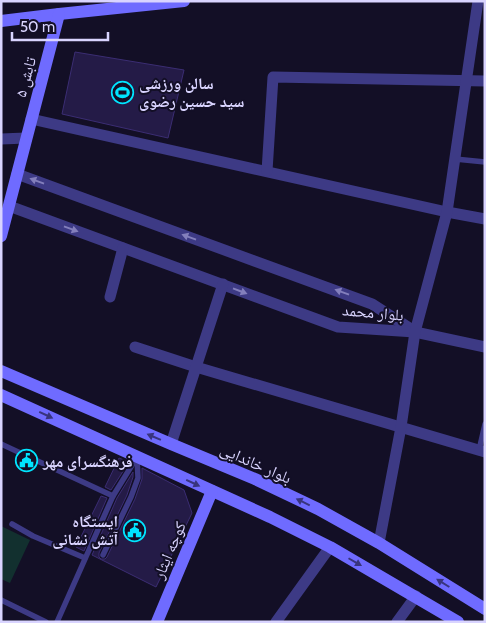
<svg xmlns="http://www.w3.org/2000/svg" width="486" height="623" font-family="Cabin,'Noto Naskh Arabic',sans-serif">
  <rect width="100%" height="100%" fill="#130f26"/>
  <polygon fill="#12302f" points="1,526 30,540 10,583 1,579"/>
  <g fill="#241b47" stroke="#3b2d73">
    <polygon points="75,52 184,70 168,138 62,114"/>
    <polygon points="119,458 129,462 111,490 105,487"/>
    <polygon points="142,468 184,490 192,513 156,587 92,555 117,498 133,472 133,477 127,495 99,553 99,557 101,559 105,559 107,557 135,499 142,479"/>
    <polygon points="101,496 107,498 84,551 76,547"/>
  </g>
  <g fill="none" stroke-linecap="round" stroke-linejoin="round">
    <g stroke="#3d3a85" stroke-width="5.5">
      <polyline points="455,159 485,162"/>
      <polyline points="1,444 113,496"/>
      <polyline points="479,450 485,424"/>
      <polyline points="12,524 33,536 85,558"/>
      <polyline points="103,555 131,497 138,478 137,457"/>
      <polyline points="1,600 46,622"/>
      <polyline points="57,622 113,496 137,457"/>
    </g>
    <g stroke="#3d3a85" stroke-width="11">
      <polyline points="31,119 447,212 485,219"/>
      <polyline points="1,139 26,138"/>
      <polyline points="267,171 273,77 485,81"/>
      <polyline points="17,174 372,304 414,331"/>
      <polyline points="9,206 338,327 415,332 485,347"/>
      <polyline points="110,297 123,248"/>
      <polyline points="135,347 196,367 485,452"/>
      <polyline points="171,444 223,284"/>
      <polyline points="379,543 401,427 415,332 447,212 478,1"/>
      <polyline points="276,622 330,547"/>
      <polyline points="397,622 416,596"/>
    </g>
    <g stroke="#6f6bff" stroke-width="12">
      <polyline points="1,21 59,14 184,1"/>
      <polyline points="1,236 59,14"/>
      <polyline points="1,371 171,444 255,479 318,509 379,543 485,609"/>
      <polyline points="1,395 270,517 330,547 458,622"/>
      <polyline points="157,622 212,491"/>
    </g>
  </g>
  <defs><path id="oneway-solid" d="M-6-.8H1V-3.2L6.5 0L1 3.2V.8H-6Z" transform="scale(1.25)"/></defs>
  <g fill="#837fbc">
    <use href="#oneway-solid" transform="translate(37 181) rotate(-160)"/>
    <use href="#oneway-solid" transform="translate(71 229) rotate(20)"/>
    <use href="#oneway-solid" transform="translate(189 237) rotate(-160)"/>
    <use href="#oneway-solid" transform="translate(240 291) rotate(21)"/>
    <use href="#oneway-solid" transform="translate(342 292) rotate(-160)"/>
  </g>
  <g fill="#38347d">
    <use href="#oneway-solid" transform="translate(46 415) rotate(25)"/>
    <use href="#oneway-solid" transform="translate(154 437) rotate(-157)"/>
    <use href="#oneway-solid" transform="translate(193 483) rotate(25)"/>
    <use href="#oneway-solid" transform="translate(303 502) rotate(-154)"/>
    <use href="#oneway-solid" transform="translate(355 562) rotate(30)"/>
    <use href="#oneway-solid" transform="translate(443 583) rotate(-148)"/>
  </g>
  <defs>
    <symbol id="stadium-ring" viewBox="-11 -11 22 22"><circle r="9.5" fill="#130f26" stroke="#00e5ff" stroke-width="1.5"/><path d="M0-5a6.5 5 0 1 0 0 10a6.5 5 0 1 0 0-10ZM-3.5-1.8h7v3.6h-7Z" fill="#00e5ff"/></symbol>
    <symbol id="civic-ring" viewBox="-11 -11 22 22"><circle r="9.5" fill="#130f26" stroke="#00e5ff" stroke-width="1.5"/><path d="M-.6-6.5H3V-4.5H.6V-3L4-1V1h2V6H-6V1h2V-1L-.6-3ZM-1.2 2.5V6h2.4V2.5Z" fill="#00e5ff"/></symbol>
  </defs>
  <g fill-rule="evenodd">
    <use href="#stadium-ring" x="110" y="80" width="25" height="25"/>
    <use href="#civic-ring" x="14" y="448" width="25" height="25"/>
    <use href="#civic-ring" x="122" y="518" width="25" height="25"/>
  </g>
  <g text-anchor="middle" stroke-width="4" stroke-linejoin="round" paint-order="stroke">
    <g font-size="16" fill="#d9d4ff" stroke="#130f26">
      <text transform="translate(25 77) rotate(-75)" y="6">تابش ۵</text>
      <text transform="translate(373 312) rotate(5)" y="6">بلوار محمد</text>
      <text transform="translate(256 463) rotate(24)" y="6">بلوار خاندایی</text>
      <text transform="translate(169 550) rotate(-67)" y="6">کوچه ایثار</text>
    </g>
    <g font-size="16" font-weight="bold" fill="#d9d4ff" stroke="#130f26" text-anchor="start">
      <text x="139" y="89">سالن ورزشی<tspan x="139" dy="18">سید حسین رضوی</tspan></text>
      <text x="43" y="467">فرهنگسرای مهر</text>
      <text x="118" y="527" text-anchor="end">ایستگاه<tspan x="118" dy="18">آتش نشانی</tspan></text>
    </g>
  </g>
  <rect width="486" height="623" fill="none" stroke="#d9d4ff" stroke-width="5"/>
  <path d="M12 32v8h96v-8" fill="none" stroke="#d9d4ff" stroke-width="2.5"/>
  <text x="20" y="32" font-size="15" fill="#d9d4ff" stroke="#130f26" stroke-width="4" paint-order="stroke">50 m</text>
</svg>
